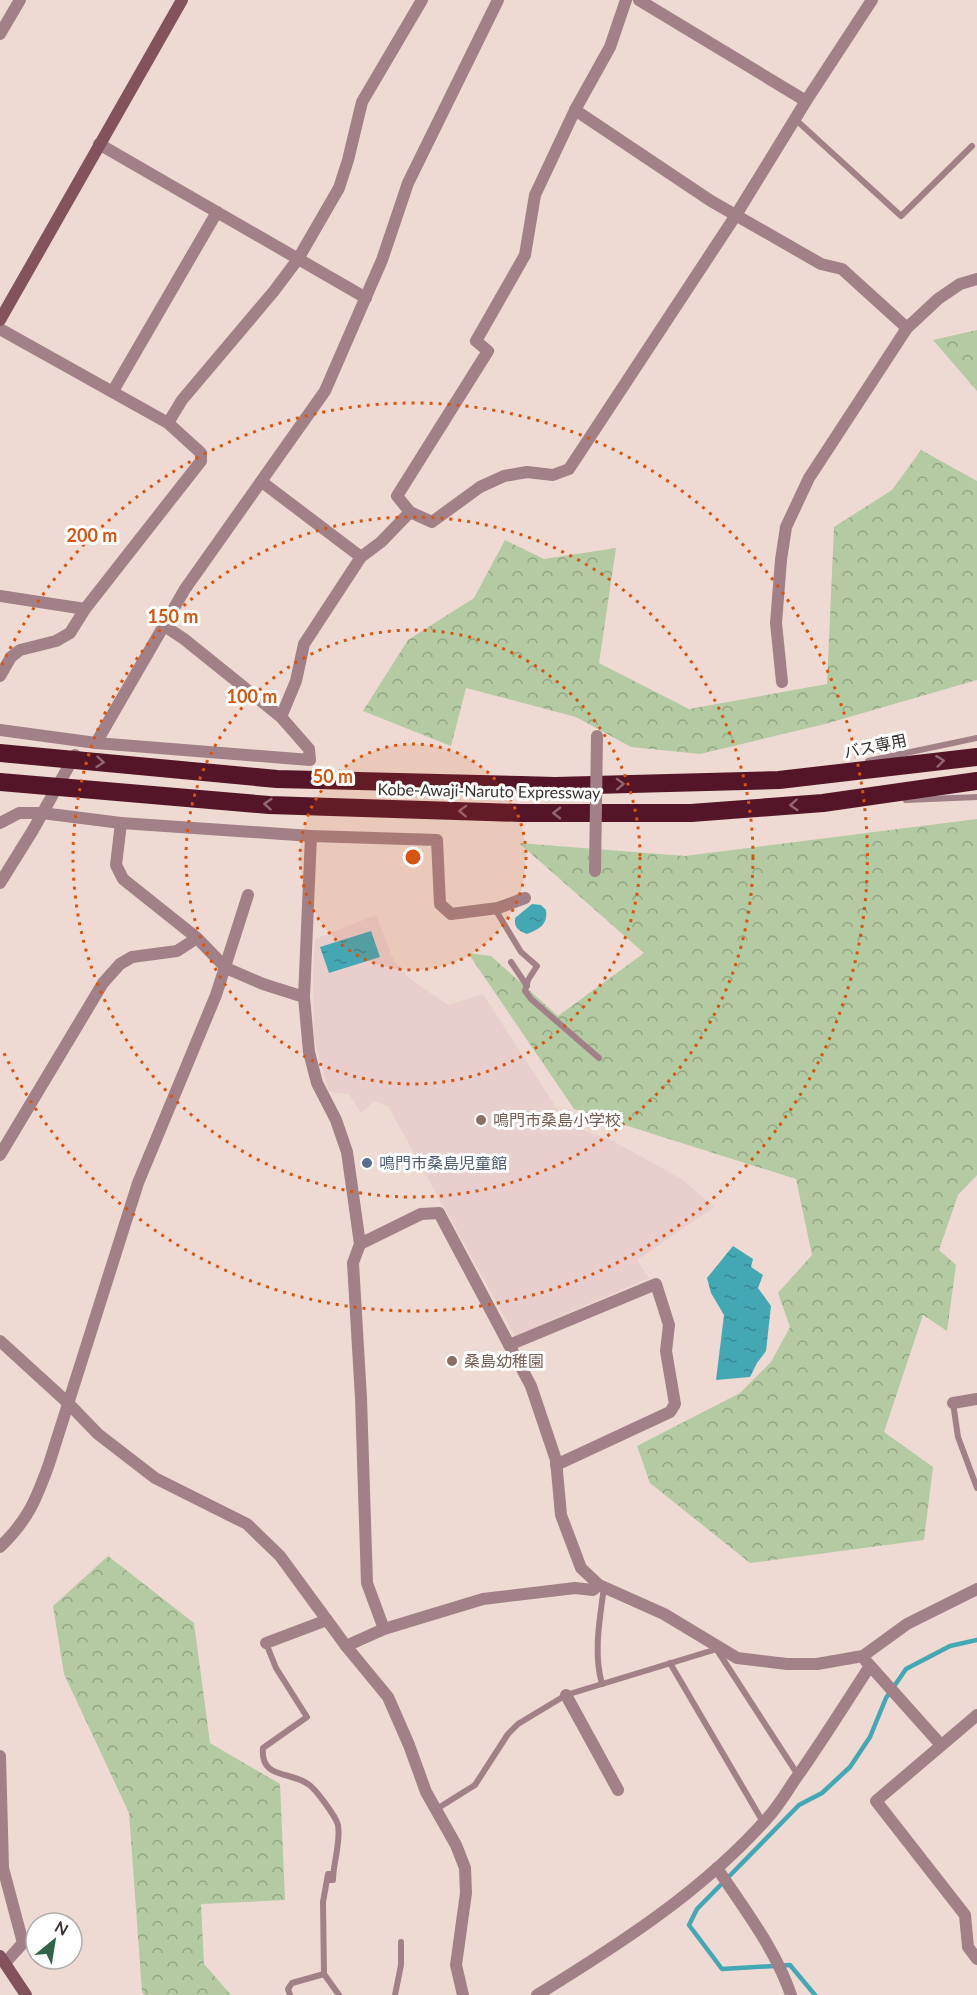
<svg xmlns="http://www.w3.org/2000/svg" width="977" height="1995" font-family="Lato,'Noto Sans JP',sans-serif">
  <defs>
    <pattern id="forest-crowns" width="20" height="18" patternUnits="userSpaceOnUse" patternTransform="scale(1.5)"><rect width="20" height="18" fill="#b3caa2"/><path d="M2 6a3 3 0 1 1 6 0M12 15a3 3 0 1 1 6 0" fill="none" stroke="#93a584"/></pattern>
    <pattern id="water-ripples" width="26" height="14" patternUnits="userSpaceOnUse" patternTransform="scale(1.5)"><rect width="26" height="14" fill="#43a8b4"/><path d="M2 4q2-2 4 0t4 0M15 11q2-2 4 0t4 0" fill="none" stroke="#398993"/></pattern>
  </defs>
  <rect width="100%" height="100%" fill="#eedad2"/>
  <polygon fill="#e8cecd" points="376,915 394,961 409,978 448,1005 483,994 559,1112 574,1127 613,1141 683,1180 714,1207 637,1260 649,1278 515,1336 388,1106 374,1101 361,1113 349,1094 329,1092 314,1039 313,976 315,939"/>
  <g fill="url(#forest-crowns)">
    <polygon points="977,330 977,391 933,340"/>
    <polygon points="921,450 977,481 977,680 825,724 700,754 631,747 576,717 466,688 451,746 363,711 408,640 474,598 505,540 544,559 616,548 599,663 689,709 827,684 834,527 892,490"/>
    <polygon points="977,819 977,1175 958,1195 939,1250 956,1265 947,1331 923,1315 884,1432 933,1467 924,1540 750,1563 650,1483 637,1446 740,1393 771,1362 790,1327 778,1293 812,1255 796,1179 574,1109 468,953 491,956 558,1016 644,953 519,843 685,856"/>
    <polygon points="108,1556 194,1623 210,1743 280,1784 285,1900 201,1904 204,1964 231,1995 144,1995 142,1991 129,1813 64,1674 53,1606"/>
  </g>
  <g fill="url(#water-ripples)">
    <path d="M532 904 541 905 546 910C548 925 539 929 527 934 518 931 514 927 515 918Z"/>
    <polygon points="371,931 380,957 329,973 320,947"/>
    <polygon points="733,1246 753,1259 751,1267 763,1275 758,1288 771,1306 766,1351 757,1363 750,1377 716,1380 724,1315 711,1293 707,1278"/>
  </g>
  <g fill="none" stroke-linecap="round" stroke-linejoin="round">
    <polyline stroke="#43a8b4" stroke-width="4.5" points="815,1995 790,1965 722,1969 689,1925 697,1909 799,1805 822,1793 850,1767 870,1737 886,1698 906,1669 950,1646 977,1640"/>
    <g stroke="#a28087" stroke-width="6">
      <polyline points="795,119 901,216 972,146"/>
      <polyline points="868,761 977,738"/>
      <polyline points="906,800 977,797"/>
      <polyline points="495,909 521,952 537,966 528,980 525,991 531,999 599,1058"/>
      <polyline points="511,962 527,986"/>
      <polyline points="953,1403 958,1437 977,1488"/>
      <path d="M266 1643 276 1668 307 1717 263 1748C260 1779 290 1771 308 1784 316 1789 336 1817 338 1825 341 1843 333 1863 333 1880H327"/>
      <polyline points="717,1650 798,1775"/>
      <polyline points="670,1663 763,1822"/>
      <path d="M602 1684C593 1653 600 1618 604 1587"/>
      <polyline points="435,1810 475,1785 508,1734 518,1724 566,1695 717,1649"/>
      <polyline points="333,1874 328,1874 323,1902 324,1974 339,1995"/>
      <polyline points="290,1995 288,1989 292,1983 324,1974"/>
      <polyline points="395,1995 401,1965 401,1942"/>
    </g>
    <g stroke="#a28087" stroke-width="12">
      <polyline points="639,0 806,101"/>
      <polyline points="0,34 20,0"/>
      <polyline points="575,110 711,201 821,264 842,269 907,328"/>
      <polyline points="99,144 366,298"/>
      <polyline points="0,329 168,423 182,400 274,291 298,259 339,188 348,160 362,102 422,0"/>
      <polyline points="113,391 217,212"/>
      <polyline points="262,482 361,557"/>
      <polyline points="410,512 432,522 480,487 504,476 527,472 553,475 569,469 736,215 806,101 872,0"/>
      <polyline points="0,596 85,609"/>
      <polyline points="0,676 11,657 20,650 56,641 70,633 85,609 201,461 201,453 168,423"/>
      <polyline points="782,682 776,623 781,560 786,527 809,478 907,328 938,299 960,284 977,279"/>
      <polyline points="281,717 296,681 304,644 361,557 381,542 410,512 397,496 488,351 476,341 525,255 535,195 575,110 610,47 626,0"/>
      <polyline points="0,730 96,743 310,760 309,749 281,717 184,639 163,625"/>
      <polyline points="96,743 185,589 325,391 382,260 408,183 498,0"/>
      <polyline points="0,823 19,813 42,813 121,823 311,836 437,840 440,904 451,914 498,908 525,898"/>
      <polyline points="121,823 116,865 123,879 197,938 226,968 263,984 304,997"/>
      <polyline points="311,836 304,997 309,1052 317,1083 336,1120 347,1152 360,1244 353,1263 361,1398 367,1583 384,1629"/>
      <polyline points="0,883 33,830 75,755"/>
      <polyline points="0,1155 103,983 120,964 132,957 177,951 197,938"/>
      <polyline points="360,1244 421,1214 439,1213 531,1386 556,1460 561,1515 581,1568 599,1585 664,1614 737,1658 787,1664 817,1664 863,1656 907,1624 977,1589"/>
      <polyline points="0,1341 67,1402 98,1434 155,1478 247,1524 280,1556 346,1646 388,1697 409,1745 426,1792 456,1845 465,1868 466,1893 456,1965 463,1995"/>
      <polyline points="509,1345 656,1284 669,1325 666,1351 675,1404 670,1412 556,1465"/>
      <polyline points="953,1403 977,1399"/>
      <path d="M0 1547C28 1520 36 1500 49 1464L138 1183 216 995 248 895"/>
      <polyline points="266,1643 327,1620"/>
      <polyline points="346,1646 384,1629 483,1599 575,1588 593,1590 599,1585"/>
      <polyline points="865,1660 941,1745"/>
      <polyline points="566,1695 618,1790"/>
      <polyline points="977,1715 876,1801 965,1915 968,1947 977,1959"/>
      <polyline points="0,1756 3,1868 23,1943 5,1963"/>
      <path d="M717 1868C744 1909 775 1948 791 1995"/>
      <path d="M537 1995C620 1944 706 1889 771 1814 779 1804 787 1792 794 1781 821 1743 845 1704 870 1666"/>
    </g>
    <g stroke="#82535d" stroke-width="12">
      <polyline points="0,320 182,0"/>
      <polyline points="0,1956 26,1995"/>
    </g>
    <g stroke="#541528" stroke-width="18">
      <polyline points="520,785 555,786 779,780 977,757"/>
      <polyline points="521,813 691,813 823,803 977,781"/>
    </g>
    <polyline stroke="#a28087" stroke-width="12" points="595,871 597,736"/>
    <g stroke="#541528" stroke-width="18">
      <polyline points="0,753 277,779 520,785"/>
      <polyline points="0,782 269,805 521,813"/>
    </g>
  </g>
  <defs><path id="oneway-chevron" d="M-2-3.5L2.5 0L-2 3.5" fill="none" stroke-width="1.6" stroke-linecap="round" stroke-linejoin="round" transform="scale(1.5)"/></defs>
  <g stroke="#906773">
    <use href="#oneway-chevron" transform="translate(940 761) rotate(-7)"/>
    <use href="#oneway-chevron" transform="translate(100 762) rotate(5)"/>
    <use href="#oneway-chevron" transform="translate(620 784) rotate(-2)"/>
    <use href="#oneway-chevron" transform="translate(268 804) rotate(-176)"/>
    <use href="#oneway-chevron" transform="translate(794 805) rotate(176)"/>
    <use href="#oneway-chevron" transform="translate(463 811) rotate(-178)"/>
    <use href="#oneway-chevron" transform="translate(557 813) rotate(-180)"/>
  </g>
  <circle cx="413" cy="857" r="113" fill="#d75510" fill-opacity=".12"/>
  <g fill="none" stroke="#d75510" stroke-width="3" stroke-dasharray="3 6">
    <circle cx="413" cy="857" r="113"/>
    <circle cx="413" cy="857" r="227"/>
    <circle cx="413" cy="857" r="340"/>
    <path d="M2 665A454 454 0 1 1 2 1049"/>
  </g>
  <g fill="#8d6e63" stroke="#fff" stroke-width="2">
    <circle cx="481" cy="1120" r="6"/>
    <circle cx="452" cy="1361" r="6"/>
  </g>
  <circle fill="#5c6f8a" stroke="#fff" stroke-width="2" cx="367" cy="1163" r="6"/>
  <g text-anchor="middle" stroke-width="6" stroke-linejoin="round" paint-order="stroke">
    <g font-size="16" fill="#3a322f" stroke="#fff">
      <text transform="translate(875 746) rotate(-12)" y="6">バス専用</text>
      <text transform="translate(489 791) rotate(1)" y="6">Kobe-Awaji-Naruto Expressway</text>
    </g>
    <g font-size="16" fill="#785e54" stroke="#fff" text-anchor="start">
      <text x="493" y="1126">鳴門市桑島小学校</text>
      <text x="464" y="1367">桑島幼稚園</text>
    </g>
    <g font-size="16" fill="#4e5e75" stroke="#fff" text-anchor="start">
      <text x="379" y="1169">鳴門市桑島児童館</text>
    </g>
  </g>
  <circle cx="413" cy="857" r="9" fill="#d75510" stroke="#fff" stroke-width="3"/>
  <g font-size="18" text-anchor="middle" font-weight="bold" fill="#d75510" stroke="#fff" stroke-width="6" stroke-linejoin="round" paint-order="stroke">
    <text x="92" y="542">200 m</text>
    <text x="173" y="623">150 m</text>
    <text x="252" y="703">100 m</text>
    <text x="333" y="783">50 m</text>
  </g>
  <g transform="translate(54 1941) rotate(30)"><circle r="28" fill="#ffffff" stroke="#b0adac" stroke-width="1.5"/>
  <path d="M0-4.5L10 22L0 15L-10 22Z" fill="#306448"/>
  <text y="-9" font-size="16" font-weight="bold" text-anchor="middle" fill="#3a322f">N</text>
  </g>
</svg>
